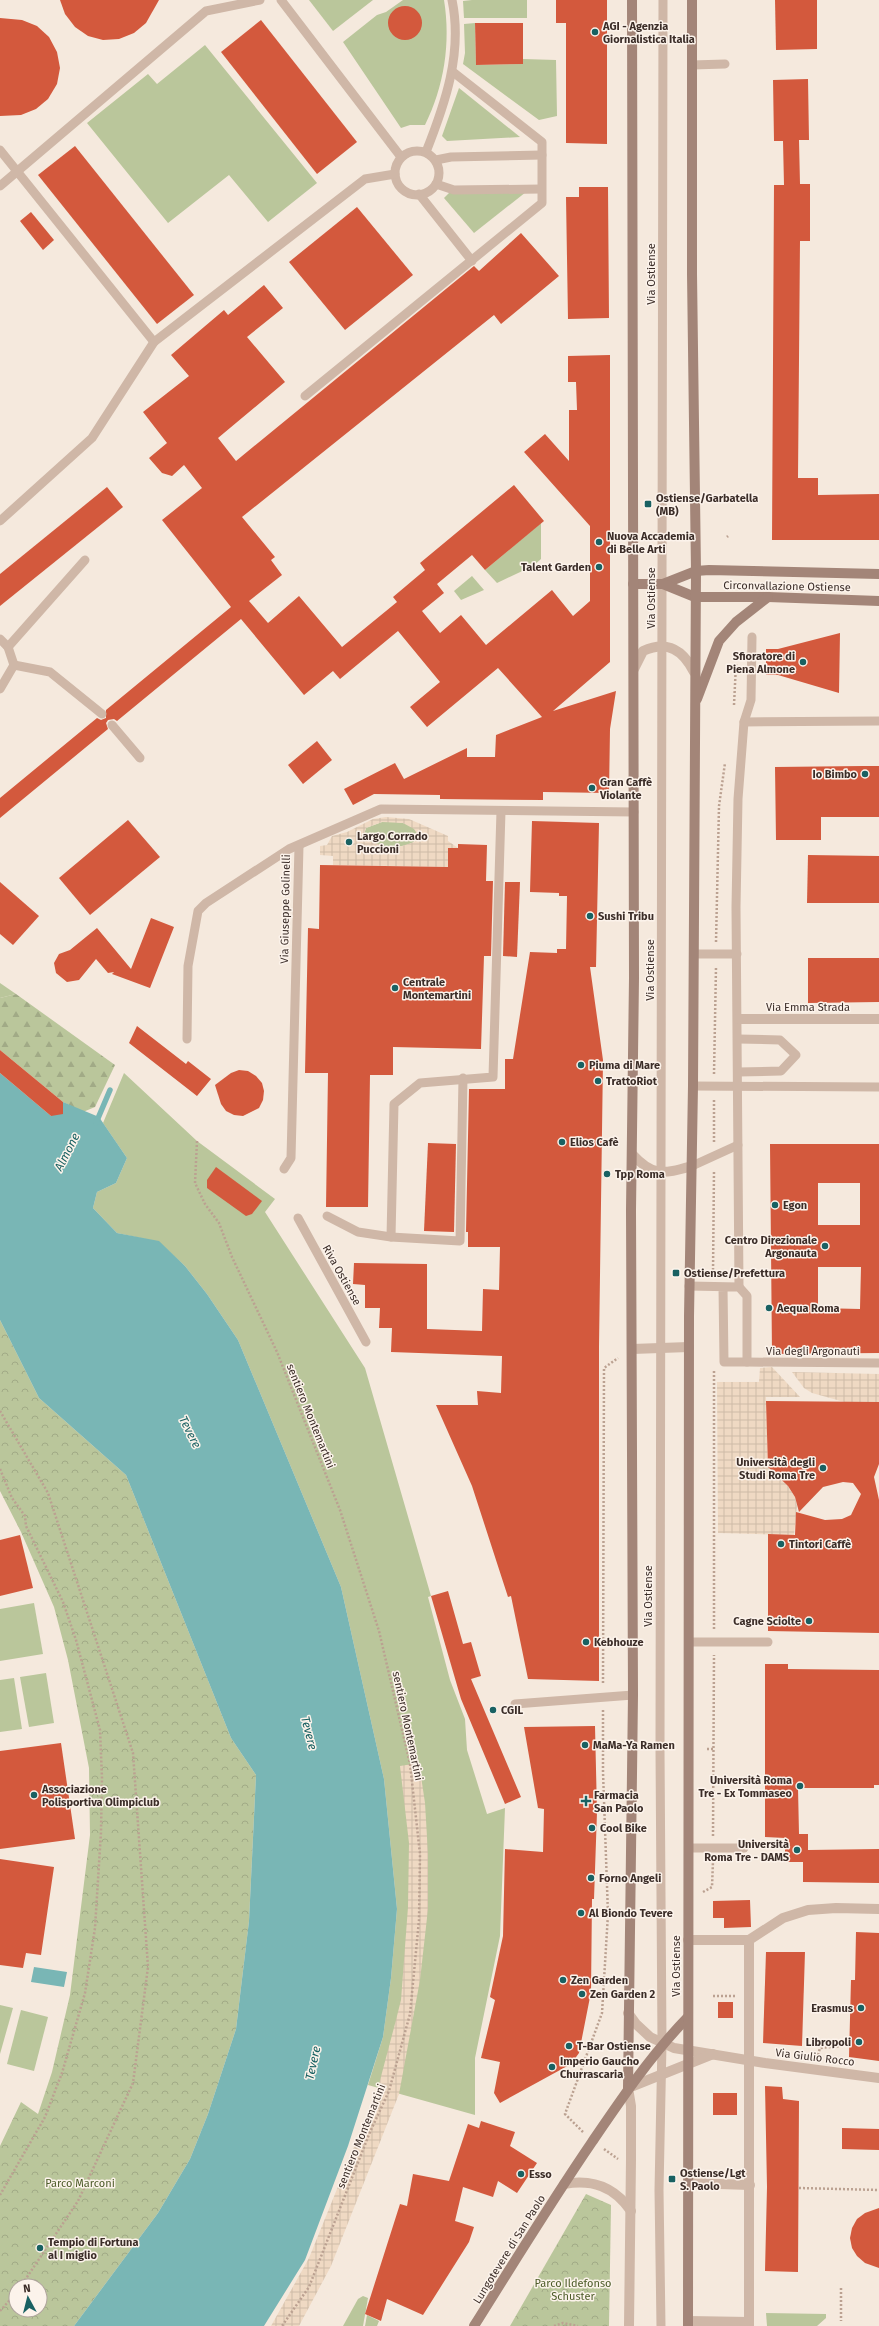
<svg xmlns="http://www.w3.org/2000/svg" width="879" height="2326" font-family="'Fira Sans',sans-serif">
  <defs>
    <pattern id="forest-firs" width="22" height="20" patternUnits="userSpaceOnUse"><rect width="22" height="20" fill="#bac69b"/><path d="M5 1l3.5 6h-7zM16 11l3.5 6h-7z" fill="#a1aa86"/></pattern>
    <pattern id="park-crowns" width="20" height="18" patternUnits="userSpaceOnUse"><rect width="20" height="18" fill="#bac69b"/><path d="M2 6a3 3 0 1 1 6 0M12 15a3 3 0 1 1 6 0" fill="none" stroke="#a1aa86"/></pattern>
    <pattern id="plaza-grid" width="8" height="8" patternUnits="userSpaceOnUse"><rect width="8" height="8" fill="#efd9c3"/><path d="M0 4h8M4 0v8" fill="none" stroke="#cebba8"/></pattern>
  </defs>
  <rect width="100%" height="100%" fill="#f5e9dd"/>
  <g fill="#bac69b">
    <polygon points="309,0 373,0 333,31"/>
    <path d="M403 0H444C451 43 444 87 425 125H410L401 128 343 42 377 15 386 12Z"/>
    <polygon points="472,0 527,0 527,18 464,18 463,1"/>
    <polygon points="475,23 476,65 523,64 523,59 556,60 557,116 539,120 463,64 465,53 464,24"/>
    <polygon points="205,45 317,183 268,222 229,175 168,223 87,123 148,74 157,84"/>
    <polygon points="459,88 520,137 447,141 442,136"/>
    <polygon points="450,192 526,192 474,233 444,198"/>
    <polygon points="541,523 541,559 533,566 497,583 485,570"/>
    <polygon points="472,576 484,590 461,600 454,591"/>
    <path d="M382 822C393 822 414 820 418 835L414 842C400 849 380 849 366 840L364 834 366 828Z"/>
    <polygon points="0,983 16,994 0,998"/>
    <polygon points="124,1073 197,1141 275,1199 265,1212 365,1368 431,1596 428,1597 450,1680 465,1719 467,1750 487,1814 505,1808 500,1936 475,2058 475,2115 368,2085 383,2037 391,1978 397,1909 384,1779 341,1587 238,1340 207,1294 185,1266 159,1242 117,1233 93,1208 97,1192 116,1183 127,1158 103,1123"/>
    <polygon points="34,1603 43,1654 0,1661 0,1609"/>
    <polygon points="46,1673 54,1723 29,1727 20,1677"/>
    <polygon points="14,1678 22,1729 0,1732 0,1680"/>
    <polygon points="0,2005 13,2008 0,2054"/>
    <polygon points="21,2010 48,2017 34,2071 7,2064"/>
    <polygon points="363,2296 368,2298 363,2326 343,2326 358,2299"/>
    <polygon points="766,2313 826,2314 826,2318 817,2326 767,2326"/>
    <polygon points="367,2315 379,2321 377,2326 365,2326"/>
  </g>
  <polygon fill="url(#forest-firs)" points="16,994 115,1065 95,1107 83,1112 63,1102 0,1050 0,998"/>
  <g fill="url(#park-crowns)" fill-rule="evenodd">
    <path d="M0 1320 39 1398 126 1475 231 1738 256 1775 249 1921 236 2029 208 2114 190 2159 158 2213 74 2326H0V2146L21 2102 38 2114 52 2072 70 1995 90 1835 89 1768 68 1660 54 1607 21 1532 0 1491ZM16 2286H40V2310H16Z"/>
    <polygon points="586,2194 611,2205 609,2326 510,2326"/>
  </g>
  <g fill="url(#plaza-grid)" fill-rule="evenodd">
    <path d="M386 817 409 819 448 836V841L458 848H448V867L333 865V856L320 855V846L327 845 332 836 347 832 373 819ZM382 822 403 823 414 829 418 835 414 842 399 847 384 846 366 840 364 834 366 828Z"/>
    <polygon points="772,1367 800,1397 766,1397 768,1467 788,1486 795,1497 797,1506 794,1535 718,1533 717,1382 759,1382 760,1368"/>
    <polygon points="792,1372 879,1374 879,1402 848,1403 812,1393 804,1388"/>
    <polygon points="419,1763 425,1803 428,1854 428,1909 420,1980 399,2094 331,2266 299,2326 271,2326 309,2258 378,2088 396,2020 401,2000 408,1907 409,1843 400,1766"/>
  </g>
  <g fill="#79b6b5">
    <polygon points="0,1073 51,1116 63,1102 99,1117 127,1158 116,1183 97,1192 93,1208 117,1233 159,1241 185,1266 207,1294 238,1340 341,1587 384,1779 397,1909 391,1978 383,2037 348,2146 305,2260 264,2326 74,2326 158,2213 190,2159 208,2114 236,2029 249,1921 256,1775 231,1738 126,1475 39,1398 0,1320"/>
    <polygon points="34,1967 67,1972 64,1987 31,1982"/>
  </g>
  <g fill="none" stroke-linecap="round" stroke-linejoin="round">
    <polyline stroke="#79b6b5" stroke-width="5.5" points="96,1123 110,1090"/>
  </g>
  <g fill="#d3593d" fill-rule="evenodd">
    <polygon points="60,0 159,0 146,23 134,33 119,39 103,40 88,36 75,27 65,14"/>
    <polygon points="556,0 607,0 607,144 566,143 566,23 556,23"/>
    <polygon points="775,0 817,0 817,49 776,50"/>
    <circle cx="405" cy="23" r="17"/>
    <polygon points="0,18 22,20 37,26 49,37 57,52 60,68 57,84 48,99 36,109 21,115 0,116"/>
    <polygon points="261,20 357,142 317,174 221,52"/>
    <polygon points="475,23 523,23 523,64 476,65"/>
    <polygon points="808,79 809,140 799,140 800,184 810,184 810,241 800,241 798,478 818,478 818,495 879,494 879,540 772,540 774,185 784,185 783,141 774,141 773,80"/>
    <polygon points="75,146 194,295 157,324 38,175"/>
    <polygon points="579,187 608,187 609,318 568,319 566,197 579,197"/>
    <polygon points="357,207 413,275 345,330 289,262"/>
    <polygon points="31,212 54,240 43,250 20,221"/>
    <polygon points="521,233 559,276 501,324 494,315 242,517 275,557 271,560 282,575 249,601 268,623 299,596 342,647 397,602 393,597 425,570 420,563 514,485 544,521 485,570 472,555 437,584 444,593 422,611 440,633 461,615 486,645 552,590 573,616 590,601 590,526 524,452 545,434 569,461 569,410 577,410 576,382 568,382 568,356 610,355 610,662 553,711 616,691 610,729 609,793 543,792 543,800 440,799 440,795 374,794 353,805 344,789 395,763 404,779 467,748 467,757 495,757 496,735 542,717 498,668 427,727 410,707 440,682 398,631 340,679 333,671 304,695 241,619 117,721 114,719 108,720 106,723 108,729 0,818 0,798 97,718 101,720 106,718 106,710 231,607 162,520 202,488 184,465 172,476 162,473 149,458 167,443 143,412 189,376 171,355 224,310 228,315 264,285 283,308 247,337 285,382 218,438 236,461 474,266 479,271"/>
    <polygon points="107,487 123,507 0,606 0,574"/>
    <polygon points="840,633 839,693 778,675 766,675 766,649 778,649"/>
    <polygon points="317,741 332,760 303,784 288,765"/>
    <polygon points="863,766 879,766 879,817 821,817 821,840 776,840 775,767"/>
    <polygon points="128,820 160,857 90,915 59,878"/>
    <polygon points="532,821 599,823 596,967 590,967 603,1060 599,1347 599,1681 528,1679 511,1596 508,1597 472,1486 436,1405 478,1405 477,1391 501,1393 502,1356 391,1352 392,1328 379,1328 380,1308 365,1308 365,1285 353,1284 354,1263 427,1264 427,1329 482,1331 483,1289 499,1290 500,1247 468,1247 468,1232 466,1232 469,1089 505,1089 505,1059 513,1059 530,952 557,953 557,949 566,949 567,896 559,896 559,893 530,892"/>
    <polygon points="458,844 487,845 486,881 493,881 491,956 484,956 481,1049 393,1047 393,1075 370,1075 368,1207 326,1207 328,1073 305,1073 308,928 319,929 320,865 448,867 448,848 458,848"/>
    <polygon points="808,855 879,856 879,903 807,903"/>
    <polygon points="0,882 39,916 13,945 0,934"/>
    <polygon points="505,882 520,882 517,957 503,956"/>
    <polygon points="151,918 174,927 150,988 112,974 114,972 108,973 96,959 79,980 67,982 56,973 54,963 59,954 70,950 97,928 131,969"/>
    <polygon points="808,958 879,958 879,1002 808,1003"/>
    <polygon points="137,1026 186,1064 188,1061 211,1079 197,1096 129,1043"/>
    <polygon points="0,1050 63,1102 63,1114 51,1116 0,1073"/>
    <polygon points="239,1070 248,1071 256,1076 262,1083 264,1091 263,1100 259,1108 243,1116 234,1115 226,1111 221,1104 215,1085 231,1073"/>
    <polygon points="428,1143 456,1144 454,1232 424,1231"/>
    <path d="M770 1144H879V1353L772 1354ZM818 1183H860V1225H818ZM818 1267H861L860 1309 818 1308Z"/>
    <polygon points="216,1167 262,1201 252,1214 246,1216 207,1188 207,1180"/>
    <polygon points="766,1401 879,1402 879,1464 874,1477 879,1500 879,1633 768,1631 768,1534 795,1535 796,1512 825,1520 842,1519 851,1515 861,1494 853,1483 843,1482 823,1487 799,1512 795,1497 788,1486 768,1467"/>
    <polygon points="20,1535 33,1588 0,1596 0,1540"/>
    <polygon points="448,1591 463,1644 471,1642 481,1676 471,1679 521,1797 505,1804 461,1699 431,1596"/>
    <polygon points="765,1664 788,1664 788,1669 879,1670 879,1785 874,1785 874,1788 798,1788 799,1834 808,1834 808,1850 879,1849 879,1883 803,1882 803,1862 785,1862 785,1838 765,1837"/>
    <polygon points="595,1726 597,1812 594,1899 592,1899 591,1992 579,2053 571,2064 500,2103 494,2093 500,2062 481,2058 495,2000 490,1997 503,1936 505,1849 543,1852 544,1809 538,1808 524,1727"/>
    <polygon points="61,1743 75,1839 0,1849 0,1751"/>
    <polygon points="0,1859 54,1867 41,1955 26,1953 23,1968 0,1965"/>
    <polygon points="750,1900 751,1927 724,1928 724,1918 713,1918 713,1901"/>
    <polygon points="856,1932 879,1933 879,2061 849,2057 851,1980 855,1980"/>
    <polygon points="766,1952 805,1952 802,2046 763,2043"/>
    <rect x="718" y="2002" width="15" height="16"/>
    <polygon points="765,2086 782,2087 783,2099 799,2101 798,2272 765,2271 767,2187"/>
    <rect x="713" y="2093" width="24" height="22"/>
    <polygon points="481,2121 515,2132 510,2146 537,2163 517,2193 498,2181 493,2197 463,2187 455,2221 474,2227 469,2242 423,2315 387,2299 381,2321 365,2314 400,2204 407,2206 413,2174 449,2181 468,2124 479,2128"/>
    <polygon points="842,2128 879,2129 879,2150 842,2149"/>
    <polygon points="879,2208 879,2268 865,2263 857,2256 852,2248 850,2238 852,2228 857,2219 865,2213"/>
  </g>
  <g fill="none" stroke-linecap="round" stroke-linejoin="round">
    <g stroke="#bba191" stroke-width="2.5" stroke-dasharray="2 2" stroke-linecap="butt">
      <polyline points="727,537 728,536"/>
      <polyline points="734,705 736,664"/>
      <polyline points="716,942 719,806 725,763"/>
      <polyline points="714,1074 716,967"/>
      <polyline points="197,1141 195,1183 205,1204 219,1223 232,1257 277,1352 340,1510 379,1631 410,1764 420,1854 419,1920 410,2014 389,2091 370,2132 309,2287 282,2326"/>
      <polyline points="714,1142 714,1099"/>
      <polyline points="713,1274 714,1171"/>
      <polyline points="714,1371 714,1630"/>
      <polyline points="0,1411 48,1493 133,1753 148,1967 133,2083 78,2201 21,2286"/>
      <polyline points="0,1469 12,1498 25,1516 26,1526 63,1602 76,1640 100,1730 102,1778 101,1832 95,1928 85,1993 62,2073 45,2117 0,2195"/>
      <polyline points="603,1683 604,1368 618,1358"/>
      <polyline points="603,1710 603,1772 608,1914"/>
      <polyline points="707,1749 714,1749"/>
      <polyline points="713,1836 714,1655"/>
      <polyline points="703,1892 712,1887 713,1861"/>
      <polyline points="713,1996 735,1996"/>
      <polyline points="818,2055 820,2048 841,2046"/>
      <polyline points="583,2132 565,2114 602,2013 608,1914 614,1914"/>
      <polyline points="604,2149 618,2159"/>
      <polyline points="799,2188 879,2190"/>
      <polyline points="841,2288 841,2321"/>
      <polyline points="0,2311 16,2293"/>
      <polyline points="554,2326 563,2323 578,2326"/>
    </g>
    <g stroke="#cfb7a7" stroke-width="9">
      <polyline points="281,0 401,157"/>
      <polyline points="692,65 725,64"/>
      <polyline points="0,150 154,342"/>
      <circle cx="417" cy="173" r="22"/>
      <path d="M426 152C445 104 463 53 452 0"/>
      <polyline points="436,160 451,157 542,155"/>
      <polyline points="436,184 454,190 541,189"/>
      <polyline points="0,186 206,11 260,0"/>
      <polyline points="419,194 472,261"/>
      <polyline points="305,396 542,203 542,142 453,72"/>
      <polyline points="0,521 92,438 154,342 365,179 395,174"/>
      <polyline points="0,639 8,647 85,560"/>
      <polyline points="14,665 50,672 102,714"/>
      <polyline points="0,689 14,665 8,647"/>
      <polyline points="744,722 879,721"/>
      <polyline points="112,725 140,758"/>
      <polyline points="694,954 737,954"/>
      <polyline points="187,1039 188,966 198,911 206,903 289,849 381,809 634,812"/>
      <polyline points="738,1039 780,1040 796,1055 781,1071 738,1072"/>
      <polyline points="693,1086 879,1087"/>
      <polyline points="692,1166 738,1145"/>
      <polyline points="284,1169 291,1158 299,846"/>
      <polyline points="327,1216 358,1232 391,1237 460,1241 463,1078"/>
      <polyline points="298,1218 366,1342"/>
      <polyline points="391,1237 394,1104 420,1083 493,1077 501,811"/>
      <polyline points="689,1286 739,1287 747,1296 747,1362 724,1362 723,1287"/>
      <polyline points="739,1287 736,907 738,799 744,722 751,700 752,637"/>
      <polyline points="747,1362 879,1363"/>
      <polyline points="690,1642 768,1642"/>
      <polyline points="515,1704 633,1695"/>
      <polyline points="689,1848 744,1848"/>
      <polyline points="661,2326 659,2190 662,2044 660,1749 663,0"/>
    </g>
    <g stroke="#cfb7a7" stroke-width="10">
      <path d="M634 669 643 651C668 640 683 650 694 672"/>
      <polyline points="738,1019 879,1019"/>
      <path d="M632 1154C653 1177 663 1174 692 1166"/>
      <polyline points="632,1349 689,1347"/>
      <polyline points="688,1940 749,1940 783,1918 808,1910 836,1908 879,1909"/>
      <polyline points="628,2013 636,2024 650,2037 674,2048 765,2063 879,2078"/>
      <polyline points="688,2183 750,2185"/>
      <path d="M564 2184C592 2179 614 2186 631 2211"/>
      <polyline points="688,2321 749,2322"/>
      <polyline points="629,2326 631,2159 631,2106 628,2088 713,2054"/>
      <polyline points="749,2326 749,1940"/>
    </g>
    <g stroke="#a38578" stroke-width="10">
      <polyline points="633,584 663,584 696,571 709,570 879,574"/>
      <polyline points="663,584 695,597 768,597 879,601"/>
      <polyline points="697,699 719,641 736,622 768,597"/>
      <polyline points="628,2088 633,1695 631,1210 634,978 632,0"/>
      <path d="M474 2326C513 2264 551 2202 592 2142 622 2098 651 2055 688 2017"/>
      <polyline points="688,2326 689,1316 693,1086 696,571 692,274 692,0"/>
    </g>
  </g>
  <g fill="#196162" stroke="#fcf3eb" stroke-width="1.5">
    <circle cx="595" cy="32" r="4"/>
    <rect x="644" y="500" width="8" height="8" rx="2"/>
    <circle cx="599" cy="542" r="4"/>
    <circle cx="599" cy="567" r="4"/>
    <circle cx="803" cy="662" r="4"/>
    <circle cx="865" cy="774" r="4"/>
    <circle cx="592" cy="788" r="4"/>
    <circle cx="349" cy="842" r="4"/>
    <circle cx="590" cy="916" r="4"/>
    <circle cx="395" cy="988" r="4"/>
    <circle cx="581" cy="1065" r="4"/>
    <circle cx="598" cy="1081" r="4"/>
    <circle cx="562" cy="1142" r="4"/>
    <circle cx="607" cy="1174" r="4"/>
    <circle cx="775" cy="1205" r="4"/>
    <circle cx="825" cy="1246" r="4"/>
    <rect x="672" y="1269" width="8" height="8" rx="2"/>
    <circle cx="769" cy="1308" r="4"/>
    <circle cx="823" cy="1468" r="4"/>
    <circle cx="781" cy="1544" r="4"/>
    <circle cx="809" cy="1621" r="4"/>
    <circle cx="586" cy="1642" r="4"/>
    <circle cx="493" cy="1710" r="4"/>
    <circle cx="585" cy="1745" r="4"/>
    <circle cx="800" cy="1786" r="4"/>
    <circle cx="34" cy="1795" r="4"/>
    <path d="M584 1795h4v4h4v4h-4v4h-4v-4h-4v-4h4z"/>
    <circle cx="592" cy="1828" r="4"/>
    <circle cx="797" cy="1850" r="4"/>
    <circle cx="591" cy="1878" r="4"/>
    <circle cx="581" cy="1913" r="4"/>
    <circle cx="563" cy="1980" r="4"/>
    <circle cx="582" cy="1994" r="4"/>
    <circle cx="861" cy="2008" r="4"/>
    <circle cx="859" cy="2042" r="4"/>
    <circle cx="569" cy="2046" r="4"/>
    <circle cx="552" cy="2067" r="4"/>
    <circle cx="521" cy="2174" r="4"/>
    <rect x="668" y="2175" width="8" height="8" rx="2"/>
    <circle cx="40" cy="2248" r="4"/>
  </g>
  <g text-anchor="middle" stroke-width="3" stroke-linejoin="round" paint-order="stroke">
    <g font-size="11" font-weight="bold" fill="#3b2d28" stroke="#fcf3eb" text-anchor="start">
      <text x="603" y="30">AGI - Agenzia<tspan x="603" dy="13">Giornalistica Italia</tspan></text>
      <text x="656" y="502">Ostiense/Garbatella<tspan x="656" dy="13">(MB)</tspan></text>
      <text x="607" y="540">Nuova Accademia<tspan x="607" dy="13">di Belle Arti</tspan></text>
      <text x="591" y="571" text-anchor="end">Talent Garden</text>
      <text x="795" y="660" text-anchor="end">Sfioratore di<tspan x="795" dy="13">Piena Almone</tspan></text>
      <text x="857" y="778" text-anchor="end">Io Bimbo</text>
      <text x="600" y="786">Gran Caffè<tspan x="600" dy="13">Violante</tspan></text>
      <text x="357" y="840">Largo Corrado<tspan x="357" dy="13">Puccioni</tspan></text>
      <text x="598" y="920">Sushi Tribu</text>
      <text x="403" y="986">Centrale<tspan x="403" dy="13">Montemartini</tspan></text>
      <text x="589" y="1069">Piuma di Mare</text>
      <text x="606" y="1085">TrattoRiot</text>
      <text x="570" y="1146">Elios Cafè</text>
      <text x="615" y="1178">Tpp Roma</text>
      <text x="783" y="1209">Egon</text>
      <text x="817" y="1244" text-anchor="end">Centro Direzionale<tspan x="817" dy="13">Argonauta</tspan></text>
      <text x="684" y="1277">Ostiense/Prefettura</text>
      <text x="777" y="1312">Aequa Roma</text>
      <text x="815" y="1466" text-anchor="end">Università degli<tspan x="815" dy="13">Studi Roma Tre</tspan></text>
      <text x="789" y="1548">Tintori Caffè</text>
      <text x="801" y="1625" text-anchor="end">Cagne Sciolte</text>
      <text x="594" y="1646">Kebhouze</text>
      <text x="501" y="1714">CGIL</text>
      <text x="593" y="1749">MaMa-Ya Ramen</text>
      <text x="792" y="1784" text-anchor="end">Università Roma<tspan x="792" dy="13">Tre - Ex Tommaseo</tspan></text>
      <text x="42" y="1793">Associazione<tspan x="42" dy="13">Polisportiva Olimpiclub</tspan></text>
      <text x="594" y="1799">Farmacia<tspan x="594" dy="13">San Paolo</tspan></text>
      <text x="600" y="1832">Cool Bike</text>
      <text x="789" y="1848" text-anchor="end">Università<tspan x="789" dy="13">Roma Tre - DAMS</tspan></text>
      <text x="599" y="1882">Forno Angeli</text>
      <text x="589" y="1917">Al Biondo Tevere</text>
      <text x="571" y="1984">Zen Garden</text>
      <text x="590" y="1998">Zen Garden 2</text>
      <text x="853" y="2012" text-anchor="end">Erasmus</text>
      <text x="851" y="2046" text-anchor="end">Libropoli</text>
      <text x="577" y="2050">T-Bar Ostiense</text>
      <text x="560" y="2065">Imperio Gaucho<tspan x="560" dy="13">Churrascaria</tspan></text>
      <text x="680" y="2177">Ostiense/Lgt<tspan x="680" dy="13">S. Paolo</tspan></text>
      <text x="529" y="2178">Esso</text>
      <text x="48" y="2246">Tempio di Fortuna<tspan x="48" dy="13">al I miglio</tspan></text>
    </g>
    <g font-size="11" fill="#3b2d28" stroke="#fcf3eb">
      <text transform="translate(651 274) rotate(-90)" y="4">Via Ostiense</text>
      <text transform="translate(787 586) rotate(1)" y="4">Circonvallazione Ostiense</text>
      <text transform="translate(651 598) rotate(-90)" y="4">Via Ostiense</text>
      <text transform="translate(285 909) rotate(-89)" y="4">Via Giuseppe Golinelli</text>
      <text transform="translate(650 970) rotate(-90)" y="4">Via Ostiense</text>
      <text x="808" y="1011">Via Emma Strada</text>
      <text transform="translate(342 1275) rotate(61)" y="4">Riva Ostiense</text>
      <text x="813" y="1355">Via degli Argonauti</text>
      <text transform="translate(311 1416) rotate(68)" y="4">sentiero Montemartini</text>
      <text transform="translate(648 1596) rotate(-90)" y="4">Via Ostiense</text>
      <text transform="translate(408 1726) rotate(78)" y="4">sentiero Montemartini</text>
      <text transform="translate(676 1966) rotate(-90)" y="4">Via Ostiense</text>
      <text transform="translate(815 2057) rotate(7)" y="4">Via Giulio Rocco</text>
      <text transform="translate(361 2136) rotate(-68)" y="4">sentiero Montemartini</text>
      <text transform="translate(509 2249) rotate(-58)" y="4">Lungotevere di San Paolo</text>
    </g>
    <g font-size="11" fill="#4d5c29" stroke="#fcf3eb">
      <text x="80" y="2187">Parco Marconi</text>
      <text x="573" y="2287">Parco Ildefonso<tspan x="573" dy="13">Schuster</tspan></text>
    </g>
    <g font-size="12" font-style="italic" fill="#196162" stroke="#fcf3eb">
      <text transform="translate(67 1152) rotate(-63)" y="4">Almone</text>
      <text transform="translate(190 1432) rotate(63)" y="4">Tevere</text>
      <text transform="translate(309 1733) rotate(76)" y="4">Tevere</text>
      <text transform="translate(313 2063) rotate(-78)" y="4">Tevere</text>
    </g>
  </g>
  <g transform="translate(28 2298) rotate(353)"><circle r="19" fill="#fcf3eb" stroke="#afa49d"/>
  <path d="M0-3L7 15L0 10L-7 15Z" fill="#196162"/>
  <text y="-6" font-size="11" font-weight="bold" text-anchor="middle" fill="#3b2d28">N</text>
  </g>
</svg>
